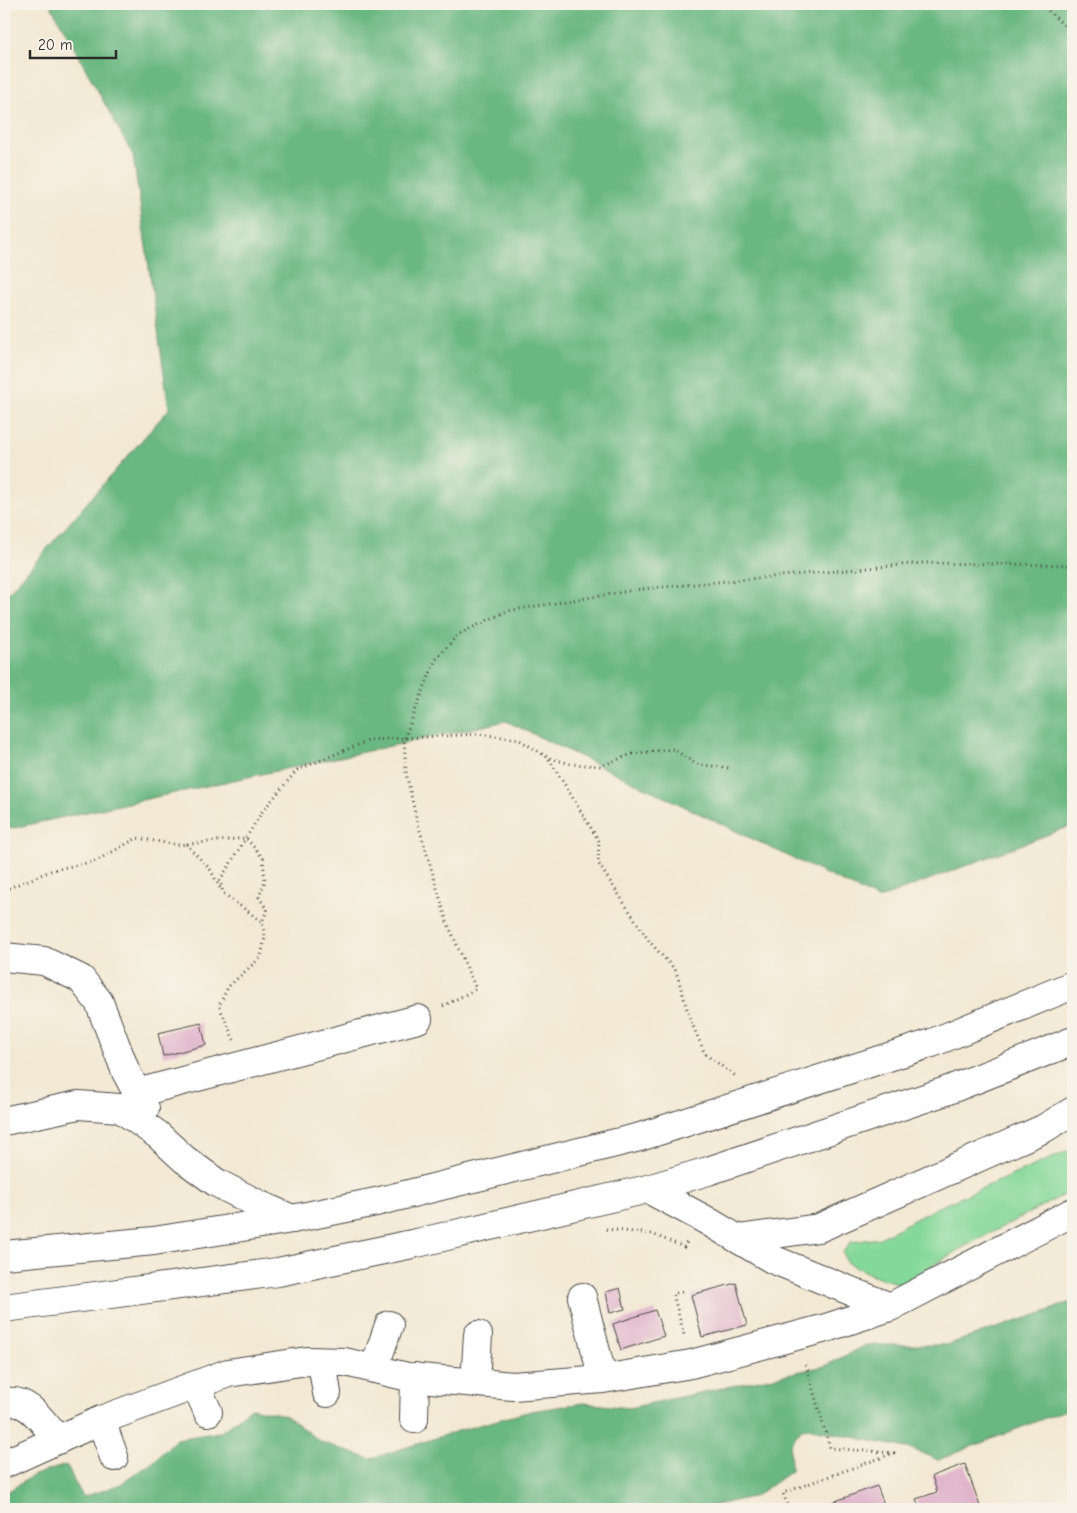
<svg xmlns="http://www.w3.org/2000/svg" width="1077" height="1513" font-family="'Comic Neue',sans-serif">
  <rect width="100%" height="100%" fill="#f7f3e8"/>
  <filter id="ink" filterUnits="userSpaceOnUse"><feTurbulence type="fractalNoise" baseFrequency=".02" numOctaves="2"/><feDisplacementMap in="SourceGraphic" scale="10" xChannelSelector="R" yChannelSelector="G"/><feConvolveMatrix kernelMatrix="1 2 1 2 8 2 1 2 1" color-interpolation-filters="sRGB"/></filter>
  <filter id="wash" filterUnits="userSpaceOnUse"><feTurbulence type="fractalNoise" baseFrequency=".0096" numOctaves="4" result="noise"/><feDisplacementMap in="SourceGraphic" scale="20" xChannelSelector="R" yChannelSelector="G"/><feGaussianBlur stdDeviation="1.12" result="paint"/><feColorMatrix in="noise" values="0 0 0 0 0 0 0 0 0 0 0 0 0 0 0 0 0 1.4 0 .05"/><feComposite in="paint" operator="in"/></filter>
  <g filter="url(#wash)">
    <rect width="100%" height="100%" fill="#f3e8d3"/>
    <path fill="#84d899" stroke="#588262" d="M1073,1149V1190L958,1250L903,1284L878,1278L846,1262L843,1252L851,1242L880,1238L936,1208Z"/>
    <path fill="#6bb881" stroke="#4b7256" d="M50,4H1073V825L878,899L506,721L4,830V598L169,409L133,155Z
      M1073,1301V1407L938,1460L912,1449L803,1427L790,1444L791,1471L756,1496L698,1509H4V1494L34,1475L66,1465L83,1497L121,1484L153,1462L176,1439L221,1432L251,1408L285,1415L321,1442L370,1459L461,1430L531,1411L583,1403L629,1408L825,1366L866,1345H946L1048,1311Z"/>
    <g id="blocks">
      <path fill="#e0b3cb" d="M201,1023L206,1045L163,1056L158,1033Z
        M736,1283L747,1325L702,1337L691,1295Z
        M620,1288L625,1309L610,1313L606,1292Z
        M655,1310L664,1336L621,1350L613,1324Z
        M965,1464L981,1509H920L916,1499L937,1492L932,1476Z
        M877,1486L886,1509H813Z"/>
    </g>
  </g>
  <g filter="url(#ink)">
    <use href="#blocks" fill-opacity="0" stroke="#494744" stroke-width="1"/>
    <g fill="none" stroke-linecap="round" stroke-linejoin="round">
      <defs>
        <path id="minor" d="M4,957L44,961L81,979L99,1002L126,1072L145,1108
          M137,1093L418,1019
          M4,1121L78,1105L120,1108L158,1135L184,1159L217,1183L258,1204L292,1219
          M648,1189L704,1219L772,1259L890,1307L1073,1212
          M738,1239L819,1228L1043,1129L1073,1111
          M582,1297L603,1379
          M322,1362L327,1393
          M374,1369L389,1325
          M475,1382L478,1335
          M196,1385L208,1412
          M4,1403C28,1396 44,1424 58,1440
          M414,1419L415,1377
          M101,1420L114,1457
          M4,1464L101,1420L228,1373L307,1361L345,1362L408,1377L513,1386L603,1379L691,1364L826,1328L890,1307"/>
        <path id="highway" d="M4,1255L154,1241L292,1219L376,1202L640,1137L932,1043L1073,985
          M4,1308L278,1272L417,1243L648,1189L708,1171L946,1091L1073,1041"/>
      </defs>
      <use href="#minor" stroke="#494744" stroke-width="30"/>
      <use href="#highway" stroke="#494744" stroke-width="30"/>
      <path stroke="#494744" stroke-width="3" stroke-dasharray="1 4" stroke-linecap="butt" d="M1041,4L1073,34
        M549,759L599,841L598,863L649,941L676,971L690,1019L705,1054L737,1077
        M186,844L210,869L220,888
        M4,890L53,870L96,861L137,838L179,845L246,838L263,858L265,881L259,897L267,910L262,922
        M443,1006L476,989L447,922L416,817L406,773L404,739L435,661L457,635L507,611L641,589L922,563L1073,565
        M234,1040L219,1006L228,987L261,957L265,937L262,922L223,893L220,880L262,812L297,770L370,740L478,734L518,739L549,758L571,764L601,766L632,754L673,749L696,764L729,768
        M606,1229L652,1234L684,1247L687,1242
        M682,1292L673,1294L685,1338
        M789,1509L783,1493L894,1453L830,1448L805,1362"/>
      <use href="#minor" stroke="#fff" stroke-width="28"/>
      <use href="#highway" stroke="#fff" stroke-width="28"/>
    </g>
  </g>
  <rect width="1077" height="1513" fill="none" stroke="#f7f3e8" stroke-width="20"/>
  <path d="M30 50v8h86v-8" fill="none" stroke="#2b2b2b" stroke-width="2.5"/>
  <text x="38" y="50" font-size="15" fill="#2b2b2b" stroke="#f7f3e8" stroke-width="4" paint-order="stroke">20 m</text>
</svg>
